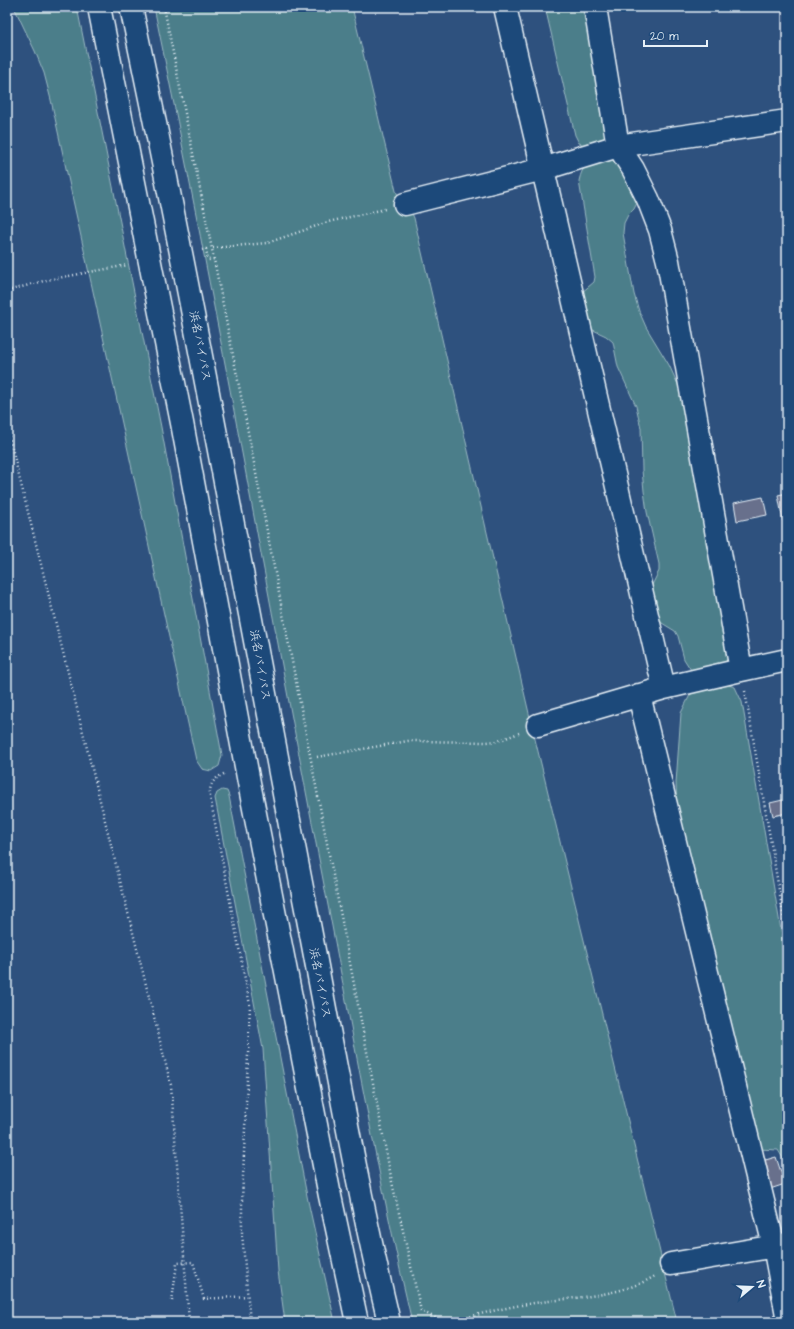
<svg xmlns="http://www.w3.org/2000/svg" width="794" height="1329" font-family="'Architects Daughter','Klee One',sans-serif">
  <rect width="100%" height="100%" fill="#2e517e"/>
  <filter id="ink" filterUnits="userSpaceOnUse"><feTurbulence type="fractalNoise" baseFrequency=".025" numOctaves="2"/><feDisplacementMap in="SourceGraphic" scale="8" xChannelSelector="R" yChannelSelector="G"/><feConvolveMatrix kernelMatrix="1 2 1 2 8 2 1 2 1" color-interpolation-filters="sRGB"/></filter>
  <g filter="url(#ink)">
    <path fill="#4b7e8a" stroke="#9ab8c1" d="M14,7H77L161,427L222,755L219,766L211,771L202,769L196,760L51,100L44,73L35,51Z
      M154,7H352L396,191C400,202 410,207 414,218L534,735L677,1322H412C381,1191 357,1058 332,926C272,620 218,312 154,7Z
      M545,7H587L607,128L605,138L600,144L589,147L579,143L575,135Z
      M603,159H614L622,166L638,201L634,209L628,215L624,223L623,233L634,294L639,311L646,327L669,365L680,389L729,646L727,660C714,672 708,674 691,670L684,659L678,636L675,631L657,620L650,589L659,571V564L647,512L644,491L642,470L641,428L636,406L618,367L613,342L606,336L589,328L581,293L594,282L595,277L579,181C583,164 587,164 603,159Z
      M719,682L735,687L742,702L787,965V1165L778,1150L759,1149L677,814L676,783L681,713L690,695L703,685Z
      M222,790L227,791L229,796L308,1201L335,1322H285L278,1271L263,1049L215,798L217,793Z"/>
    <path fill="#686f8c" stroke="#e8f1f8" d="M787,493V520L783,521L778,495Z
      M763,497L767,515L737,521L734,503Z
      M787,799V813L773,816L770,803Z
      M776,1157L785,1184L770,1189L762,1161Z"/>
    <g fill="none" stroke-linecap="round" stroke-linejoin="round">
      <defs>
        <path id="minor" d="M505,7L664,688
          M595,7L618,146L633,169L648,199L660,230L668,261L741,670
          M405,204L543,169L618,146L787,121
          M639,695L774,1246L787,1315
          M538,725L664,688L741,670L787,660
          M671,1264L787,1244"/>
        <path id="motorway" d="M99,7L182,423L250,788L330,1196L357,1322
          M131,7C195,310 249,615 308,919C334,1054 357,1189 389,1322"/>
      </defs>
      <use href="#minor" stroke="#e8f1f8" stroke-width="25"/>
      <use href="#motorway" stroke="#e8f1f8" stroke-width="25"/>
      <path stroke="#e8f1f8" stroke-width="2.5" stroke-dasharray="1 3" stroke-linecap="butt" d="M164,7L244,411L392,1182L421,1311L444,1322
        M213,248L267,243L328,222L385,209
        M202,250L206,249L208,260L215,259
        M7,291L47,280L128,265
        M7,428L171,1085L189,1322
        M745,691L787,937
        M317,757L408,741L487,742L498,741L519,733
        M224,774C213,779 209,785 210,797L250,1005L242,1202V1233L250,1322
        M172,1301L177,1263L193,1262L204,1299L247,1296
        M447,1322C474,1316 501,1308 528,1304C569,1297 618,1298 655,1276"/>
      <use href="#minor" stroke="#1f4a7a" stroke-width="22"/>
      <use href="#motorway" stroke="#1f4a7a" stroke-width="22"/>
    </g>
  </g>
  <g text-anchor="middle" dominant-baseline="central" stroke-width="3" stroke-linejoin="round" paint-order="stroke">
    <g font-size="12" fill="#e8f1f8" stroke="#1f4a7a">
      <text transform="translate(200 346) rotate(79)">浜名バイパス</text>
      <text transform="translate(260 665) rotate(80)">浜名バイパス</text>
      <text transform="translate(320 983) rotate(79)">浜名バイパス</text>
    </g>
  </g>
  <rect width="794" height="1329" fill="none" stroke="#1f4a7a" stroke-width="24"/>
  <rect x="12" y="12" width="770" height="1305" fill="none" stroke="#e8f1f8" stroke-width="1.5" filter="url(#ink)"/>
  <g transform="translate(752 1287) rotate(71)" stroke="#1f4a7a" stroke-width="3" paint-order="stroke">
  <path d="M0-3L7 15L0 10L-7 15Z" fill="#e8f1f8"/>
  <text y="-6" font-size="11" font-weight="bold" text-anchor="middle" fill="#e8f1f8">N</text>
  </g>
  <path d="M644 40v6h63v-6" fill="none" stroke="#e8f1f8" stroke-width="2"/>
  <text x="650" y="40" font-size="12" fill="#e8f1f8" stroke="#1f4a7a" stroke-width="3" paint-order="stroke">20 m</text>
</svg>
